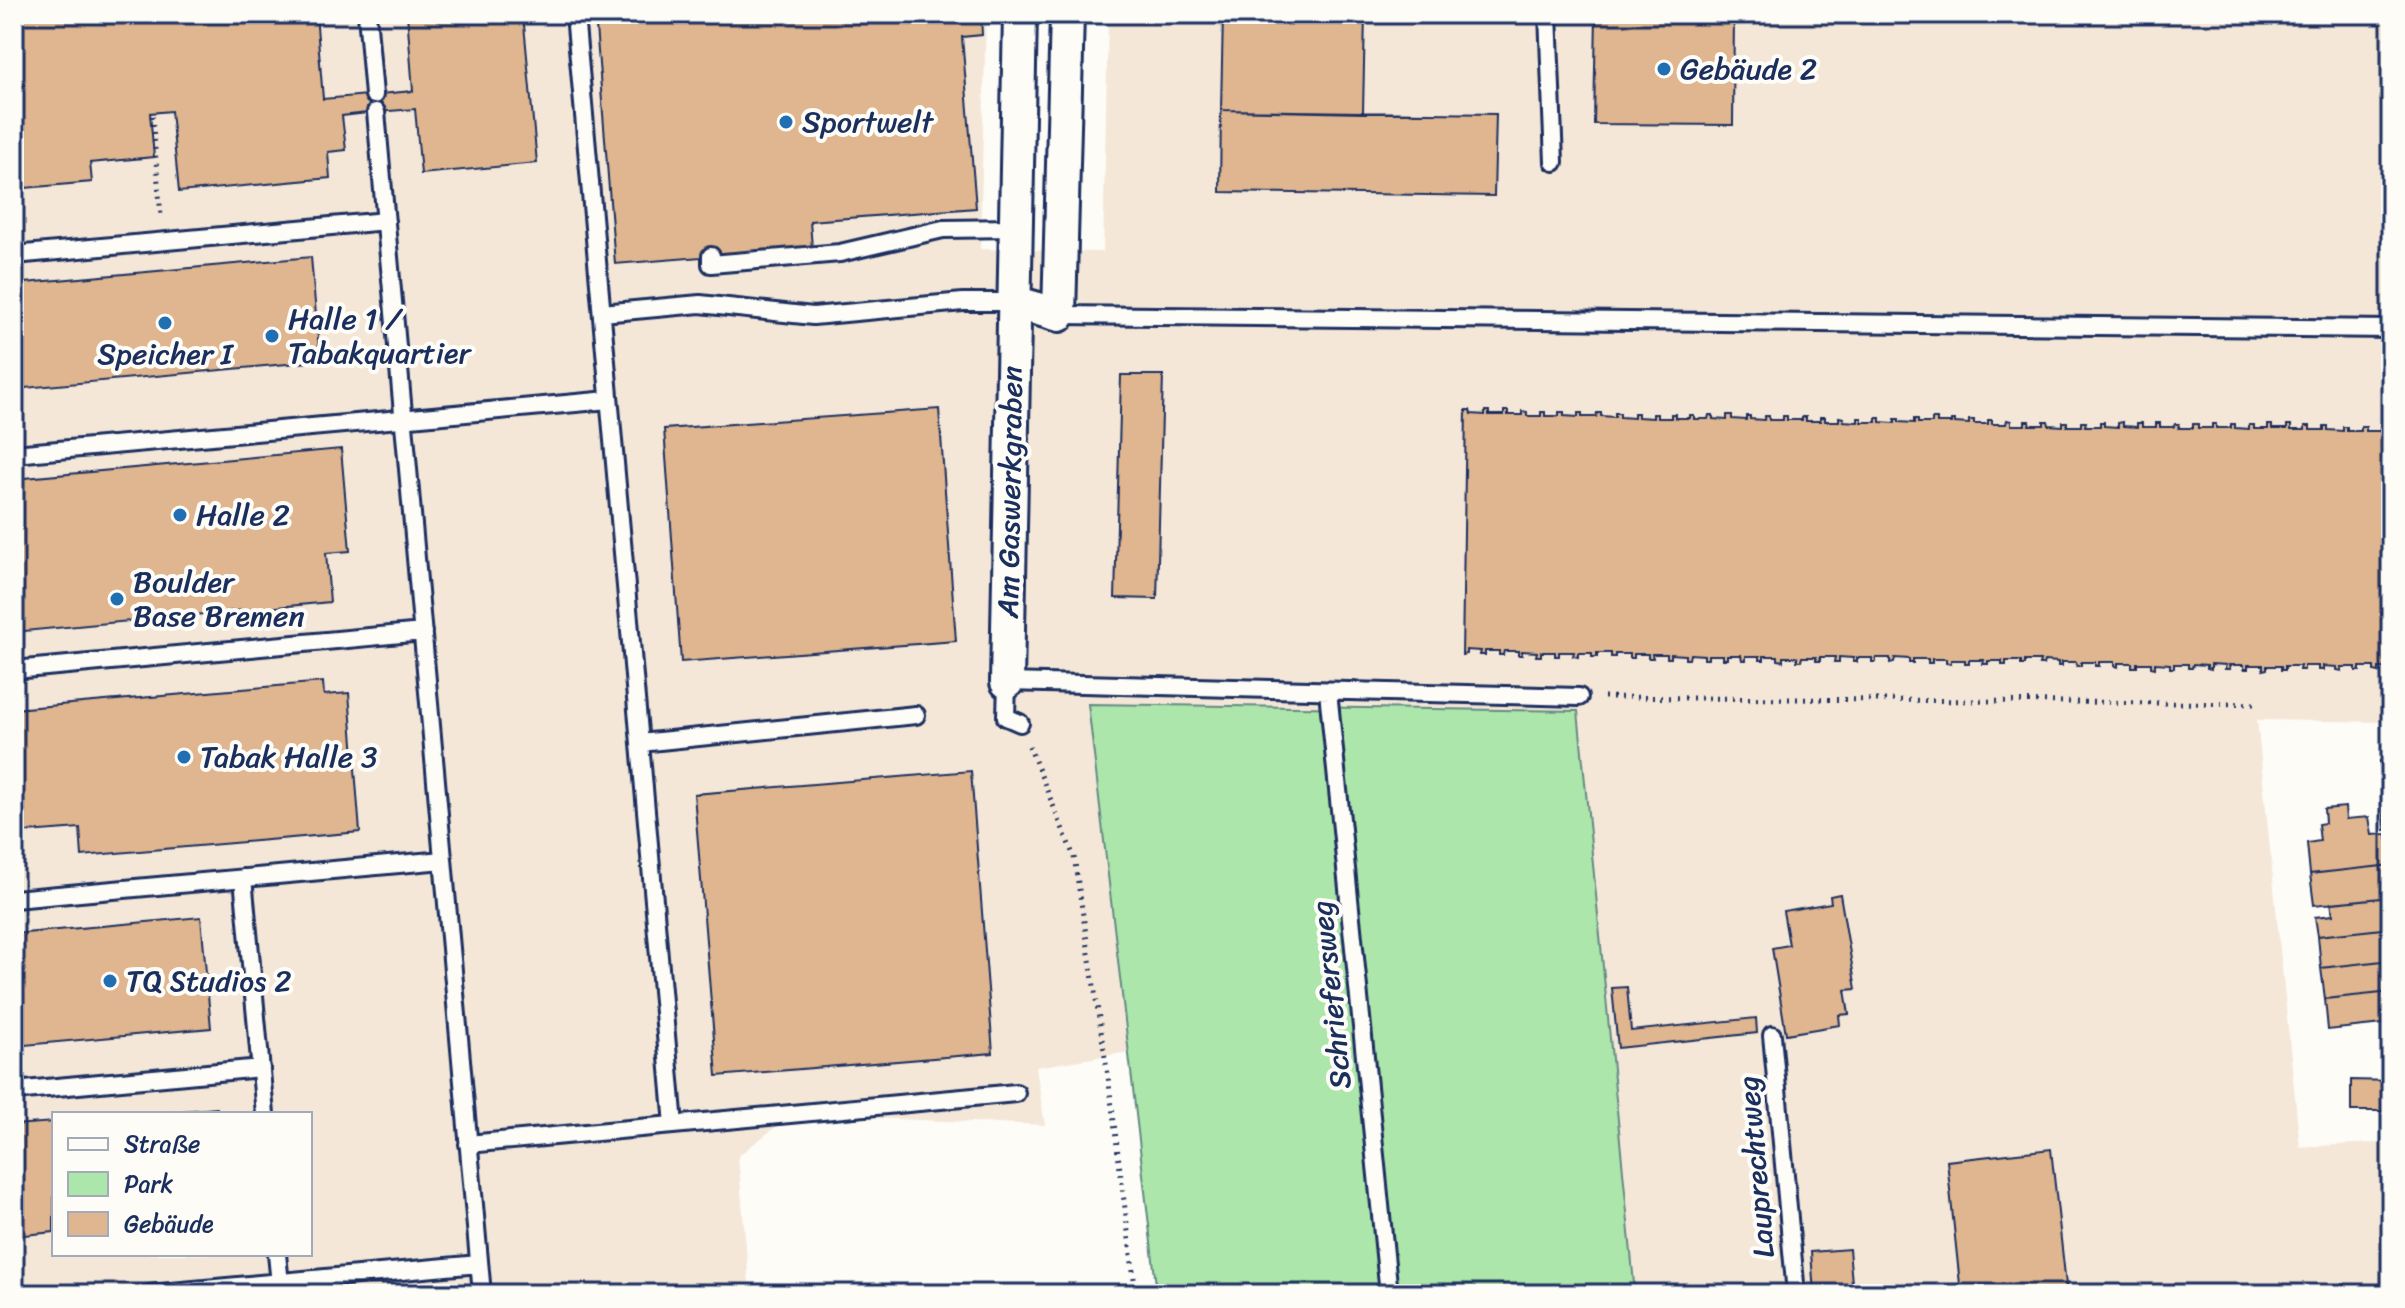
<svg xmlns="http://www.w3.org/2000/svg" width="2405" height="1308" font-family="Sriracha,sans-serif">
  <rect width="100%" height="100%" fill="#fdfcf7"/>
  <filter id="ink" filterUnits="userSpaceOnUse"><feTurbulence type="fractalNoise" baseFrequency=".0125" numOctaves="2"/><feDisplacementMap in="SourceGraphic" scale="16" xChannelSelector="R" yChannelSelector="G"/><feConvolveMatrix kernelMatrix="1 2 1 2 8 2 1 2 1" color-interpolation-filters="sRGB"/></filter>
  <g filter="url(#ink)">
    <path fill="#f4e7d8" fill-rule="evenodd" d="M14,14H986L980,249L1103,252L1108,14H2391V722L2257,720L2300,1147L2391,1142V1294H1635L1578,711L1088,704L1130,1052L1036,1067L1045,1125L791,1115L738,1156L750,1294H14ZM54,1114H310V1254H54Z"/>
    <path fill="#ade6aa" stroke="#648a84" stroke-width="2" d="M1088,704L1578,711L1635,1294H1157Z"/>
    <path fill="#dfb68f" stroke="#1b2f5e" stroke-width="2" d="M14,14H316L323,99L413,91L407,14H523L537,163L421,174L415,109L376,112L342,116L346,150L328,152L330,178L179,192L171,111L150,113L154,157L90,163L92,182L14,189Z
      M595,14H981L982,35L962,37L976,208L810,221L812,248L615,264Z
      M1223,14H1365L1363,113L1221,110Z
      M1596,14H1734L1733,125L1594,124Z
      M1221,110L1496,114L1494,196L1220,192Z
      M311,257L320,361L14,389V284Z
      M1121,375H1163L1157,599L1115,598Z
      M939,409L956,641L681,662L664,429Z
      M1466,410H1470L1471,414L1485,415V411H1489V415H1504V411H1508V415H1522V411L1527,412V416H1541V412H1545V416H1559V412H1564V416L1578,417V413H1582V417H1596L1597,413H1601V416L1615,417V413H1620V417L1634,418V413H1638V417L1653,418V414H1657V418H1671V414H1675V418H1690V415H1694V419H1708L1709,415H1713V419L1727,420V415H1732V419L1746,420V416H1750V419L1764,420L1765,416H1769V420H1783V416H1787V420H1802V417H1806V421H1820V417H1825V421H1839V417L1844,418L1843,421L1858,422V418H1862V422H1876V418H1880V422L1895,423V419H1899V422L1914,423V419H1918V423H1932V419H1937V423H1951V420H1955V423L1969,424V420H1974V424H1988V420H1992V424H2006L2007,420L2011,421V425H2025V421H2030L2029,425H2044V421H2048L2049,425L2063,426V422H2067V426H2081V422H2086L2085,426H2100V422H2104V426L2118,427V423L2123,422V426L2137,427V423H2142V427H2156V423H2160V427H2174L2175,424H2179V428H2193V424H2198V428H2212V424H2216V428H2231V424H2235V428L2249,429V425H2254V429H2268V425H2272V429H2287V425H2291V430H2305V426H2310V430H2324V426H2328V430L2343,431V427H2347V431H2361V427H2366V431H2380V427H2384V431H2391V668H2379V672L2374,671V667H2360V671H2356V667H2341L2342,671L2337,670V667L2323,666V670H2318V666H2304V670H2299L2300,666H2285V670H2281V666H2267V669L2263,670V665H2248V669H2244V665H2229L2230,669H2225L2226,665L2211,664V669L2207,668V665L2193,664L2192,668H2188V664H2174V668H2170V664L2155,663V668L2151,667V663H2137V667H2132V663H2118V667L2114,666V662H2099V666H2095V662H2081V666H2077L2076,662H2062V666H2058V662L2044,661L2043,665H2039L2040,661H2025V665H2021V661H2006V665H2002V661H1988V664H1983L1984,660H1969V664H1965V660H1951V664L1946,663V659H1932V663H1928V659H1913V663H1909V659L1895,658L1894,662L1890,663V658H1876V662H1872V658H1857V662H1853V658L1839,657V662H1834L1835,657H1820V661H1816V657H1802L1801,661H1797V657H1783V661L1778,660V656H1764V660H1760V656H1746V660H1742L1741,655H1727V659H1723V655H1708V659H1704V655L1690,654L1689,659H1685V655L1671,654V658H1667V654H1652L1653,658H1648V654H1634V658H1630V654H1615V657H1611V653H1597V657H1592V653H1578V657L1573,656L1574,652H1559V656H1555V652H1541V656H1536L1537,652L1522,651V655H1518V651H1504L1503,655H1499V651H1485V655H1480L1481,651L1466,650V654L1462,655Z
      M341,449L350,551L326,553L330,602L14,632V479Z
      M323,682L324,695L349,693L360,832L82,856L80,828L14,833V709Z
      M2391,760V829L2385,830L2380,761Z
      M971,771L993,1053L717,1076L694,794Z
      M2345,807L2346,819L2369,817L2372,835L2387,834L2391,865L2310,874L2307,843L2320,841L2318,824L2325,823L2324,809Z
      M2391,865V897L2314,905L2310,874Z
      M1840,894L1856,989L1845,990L1849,1014L1839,1015L1840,1025L1786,1034L1772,948L1789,945L1783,911L1831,903L1830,896Z
      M2391,897V928L2318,936L2315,917L2333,915L2331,903Z
      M201,917L211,1028L14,1046V934Z
      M2391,928V960L2321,968L2318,936Z
      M2391,960V992L2325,999L2321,968Z
      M1627,987L1631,1031L1756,1018L1757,1033L1618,1048L1612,988Z
      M2391,992V1023L2328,1030L2325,999Z
      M2351,1080L2391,1081V1111H2351Z
      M217,1108L218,1114H144Z
      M54,1122V1232L14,1236V1125Z
      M2051,1149L2067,1294H1961L1947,1161Z
      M1849,1249L1853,1294H1814L1811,1252Z"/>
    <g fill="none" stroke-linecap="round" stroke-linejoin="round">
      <defs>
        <path id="service" d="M367,14L374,95
          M575,14L674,1125
          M1548,14L1554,162
          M376,112L482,1294
          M14,255L386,221
          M711,256V264L840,253L943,229L1015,228
          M602,313L700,304L813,316L963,302H1014
          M1059,315L2391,329
          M14,454L609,400
          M14,670L423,632
          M1328,691L1389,1294
          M1020,723L1006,717L1007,682L1579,697
          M640,743L916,715
          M243,878L265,1114
          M14,899L443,860
          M1772,1035L1796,1294
          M14,1091L261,1068
          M468,1144L1016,1093
          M277,1254L281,1294
          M149,1294L479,1264"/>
        <path id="minor" d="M1014,302L1059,315L1067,14
          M1007,682L1020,14"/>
      </defs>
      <use href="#service" stroke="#1b2f5e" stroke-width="22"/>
      <use href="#minor" stroke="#1b2f5e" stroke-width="38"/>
      <path stroke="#1b2f5e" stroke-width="5" stroke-dasharray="2 6" stroke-linecap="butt" d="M152,116L161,216
        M1604,697L2259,704
        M1029,746L1074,857L1108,1076L1136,1294"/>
      <use href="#service" stroke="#fdfcf7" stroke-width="16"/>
      <use href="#minor" stroke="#fdfcf7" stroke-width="32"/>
    </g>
  </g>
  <g fill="#1f6fb2" stroke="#fdfcf7" stroke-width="3">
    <circle cx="1664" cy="69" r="8"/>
    <circle cx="786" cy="122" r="8"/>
    <circle cx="165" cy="323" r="8"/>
    <circle cx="272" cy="336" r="8"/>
    <circle cx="180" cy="515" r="8"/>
    <circle cx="117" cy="599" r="8"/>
    <circle cx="184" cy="757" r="8"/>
    <circle cx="110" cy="981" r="8"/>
  </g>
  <g text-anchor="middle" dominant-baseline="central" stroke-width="8" stroke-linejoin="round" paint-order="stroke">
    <g font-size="30" fill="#1b2f5e" stroke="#fdfcf7" text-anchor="start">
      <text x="1680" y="69">Gebäude 2</text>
      <text x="802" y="122">Sportwelt</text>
      <text x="288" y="319">Halle 1 /<tspan x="288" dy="34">Tabakquartier</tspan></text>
      <text x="165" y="354" text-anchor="middle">Speicher I</text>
      <text x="196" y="515">Halle 2</text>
      <text x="133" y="582">Boulder<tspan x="133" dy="34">Base Bremen</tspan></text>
      <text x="200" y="757">Tabak Halle 3</text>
      <text x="126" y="981">TQ Studios 2</text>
    </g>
    <g font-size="30" fill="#1b2f5e" stroke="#fdfcf7">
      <text transform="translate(1010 492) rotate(-89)">Am Gaswerkgraben</text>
      <text transform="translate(1331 995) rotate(-96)">Schriefersweg</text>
      <text transform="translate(1756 1167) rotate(-95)">Lauprechtweg</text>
    </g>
  </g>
  <rect width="2405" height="1308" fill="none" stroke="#fdfcf7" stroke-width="48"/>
  <rect x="24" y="24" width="2357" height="1260" fill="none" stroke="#1b2f5e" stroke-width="3" filter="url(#ink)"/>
  <rect x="52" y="1112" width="260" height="144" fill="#fdfcf7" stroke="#a3aaba" stroke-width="2"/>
  <rect x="68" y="1138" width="40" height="12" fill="#fdfcf7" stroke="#a3aaba" stroke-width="2"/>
  <text x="124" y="1152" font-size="24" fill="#1b2f5e">Straße</text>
  <rect x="68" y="1172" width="40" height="24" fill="#ade6aa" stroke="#a3aaba" stroke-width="2"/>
  <text x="124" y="1192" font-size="24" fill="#1b2f5e">Park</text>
  <rect x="68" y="1212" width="40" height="24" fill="#dfb68f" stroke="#a3aaba" stroke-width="2"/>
  <text x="124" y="1232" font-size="24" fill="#1b2f5e">Gebäude</text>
</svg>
